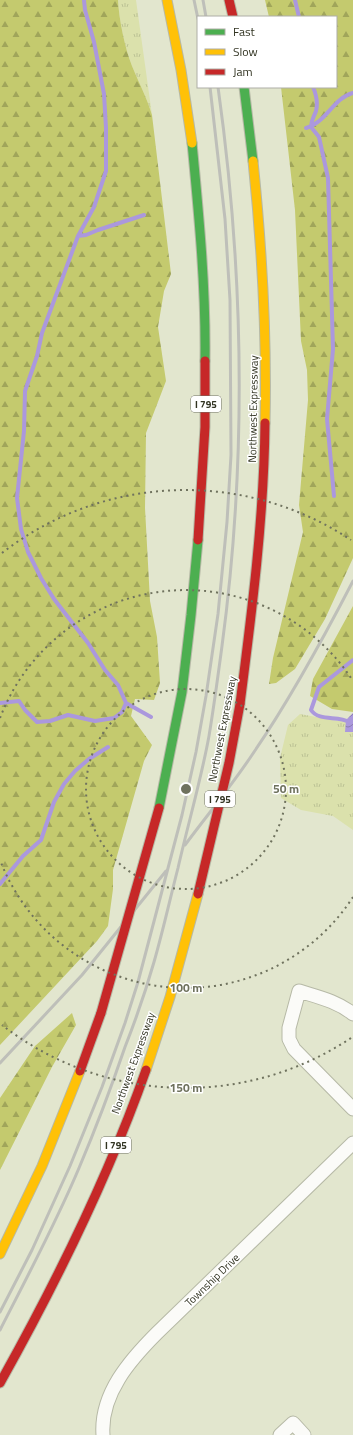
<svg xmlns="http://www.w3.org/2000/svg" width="353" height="1435" font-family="'Titillium Web',sans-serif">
  <defs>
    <pattern id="grass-tufts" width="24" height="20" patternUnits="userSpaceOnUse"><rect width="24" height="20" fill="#dbe1ac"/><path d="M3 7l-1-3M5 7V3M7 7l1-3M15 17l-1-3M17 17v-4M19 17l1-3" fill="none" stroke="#bcc294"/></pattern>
    <pattern id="forest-firs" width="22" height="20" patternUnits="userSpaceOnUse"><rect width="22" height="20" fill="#c4ca6e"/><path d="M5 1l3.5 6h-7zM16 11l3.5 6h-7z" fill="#a0a55a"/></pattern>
    <pattern id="water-waves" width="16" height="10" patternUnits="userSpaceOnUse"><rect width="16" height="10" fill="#ab98dd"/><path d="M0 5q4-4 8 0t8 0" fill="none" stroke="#8c7db3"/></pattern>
  </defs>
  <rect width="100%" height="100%" fill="#e2e6ce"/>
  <path fill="url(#grass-tufts)" d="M118,0H136L152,115C147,98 139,83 132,66C125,48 119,20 118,0Z
    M300,714L338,721L346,720V732H353V830L333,816L301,810L281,798L280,758L288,725Z"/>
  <path fill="url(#forest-firs)" d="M0,0H118C119,20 125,48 132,66C139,83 147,98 152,115L171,274L164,291L158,327L166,381L146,433L145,508L150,601L157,637L160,683L154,700L135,699L131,716L152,745L144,761L113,870V889L108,926L97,941L0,1045Z
    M265,0H353V558L325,619L295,669L276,683L269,684L273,658L303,532L299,505L308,400L307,370L301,341L295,210L281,87H336V17H269Z
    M353,606V712L332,709L310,696L313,679Z
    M72,1013L76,1025L52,1067L0,1170V1098L35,1046Z"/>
  <path fill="url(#water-waves)" d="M353,713V732H345L346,720Z"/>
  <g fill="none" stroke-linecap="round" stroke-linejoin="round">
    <path stroke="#ab98dd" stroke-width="4" d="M295,0L299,17
      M313,87C316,94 318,103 316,111C314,117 311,120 311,127L319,137L328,178L333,349L327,419L334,496
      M306,128C327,122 333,98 353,93
      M78,236L86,235L98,230L144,215
      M0,703L19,701L25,710L37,722L50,721L68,715L95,721L114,718L122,712L126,703L118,685L105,670L88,643L54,599L41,578L28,552L21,529L17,498L24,431L25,391L37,356L42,333L78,236L94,207L106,171V128L104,94L94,42L85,10L84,0
      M126,703L151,717
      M349,722C338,715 319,722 311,710L319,687L353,660
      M0,884L23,856L41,840L54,802L64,784L75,771L89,759L108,747"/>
    <defs>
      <path id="street" d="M353,1014C337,1001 318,997 299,991L289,1028V1039L294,1049L353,1109
        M103,1435C100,1394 130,1360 157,1333L353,1143
        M280,1435L293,1423L304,1435"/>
      <path id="fast" d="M244,87L253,161
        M192,143C199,216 206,288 205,361
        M159,808L182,692L191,615L198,540"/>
      <path id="slow" d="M167,0L181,70L192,143
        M253,161C262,248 267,336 265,423
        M146,1070L170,997L198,894
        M0,1254L42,1166L80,1071"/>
      <path id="jam" d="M229,0L233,17
        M198,540L205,427V361
        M240,704C252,611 264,517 265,423
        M80,1071L101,1013
        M0,1383C56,1283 108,1178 146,1070"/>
    </defs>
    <use href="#street" stroke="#b6b9a6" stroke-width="15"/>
    <use href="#fast" stroke="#b6b9a6" stroke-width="11"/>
    <use href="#slow" stroke="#b6b9a6" stroke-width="11"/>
    <use href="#jam" stroke="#b6b9a6" stroke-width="11"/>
    <use href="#street" stroke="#fbfbf8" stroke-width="13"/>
    <use href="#fast" stroke="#4caf50" stroke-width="9"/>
    <use href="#slow" stroke="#ffc107" stroke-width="9"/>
    <use href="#jam" stroke="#c62828" stroke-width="9"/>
    <path stroke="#bebfb9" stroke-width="3" d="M194,0L198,19
      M203,0L206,17
      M185,845C208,814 233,784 254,752C291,698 323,639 353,581
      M0,1063L82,975L166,871
      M0,1312L32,1250L70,1166L102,1087L125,1023L138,982L182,815L196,752L206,696L218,614L227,522L231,455L230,300L225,219L210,87
      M0,1330C27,1277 56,1223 79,1168C96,1128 111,1088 125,1047C136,1019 146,990 154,962C163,931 170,899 178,868C188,824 201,780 209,736C214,706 218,676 222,646C247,460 244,273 218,87"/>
    <defs>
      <path id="jam-bridge" d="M198,894L229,763L240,704
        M101,1013L159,808"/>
    </defs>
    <use href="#jam-bridge" stroke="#b6b9a6" stroke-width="11" stroke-linecap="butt"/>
    <use href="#jam-bridge" stroke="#c62828" stroke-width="9"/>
  </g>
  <g fill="none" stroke="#6f725e" stroke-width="2" stroke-dasharray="2 4">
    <circle cx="186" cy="789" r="100"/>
    <path d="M353 897A199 199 0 0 1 0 860M0 718A199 199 0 0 1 353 681"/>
    <path d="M351 1038A299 299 0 0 1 2 1025M2 553A299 299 0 0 1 351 540"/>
  </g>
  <g text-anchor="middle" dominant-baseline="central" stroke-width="3" stroke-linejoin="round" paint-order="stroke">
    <g fill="#fff" stroke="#6f7064" stroke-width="1">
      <rect x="191" y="396" width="30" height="16" rx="3"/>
      <rect x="205" y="791" width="30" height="16" rx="3"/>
      <rect x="101" y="1137" width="30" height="16" rx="3"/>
    </g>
    <g font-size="10" font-weight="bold" fill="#313321">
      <text x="206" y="404">I 795</text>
      <text x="220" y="799">I 795</text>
      <text x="116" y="1145">I 795</text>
    </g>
    <g font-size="11" fill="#313321" stroke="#fff">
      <text transform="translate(253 409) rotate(-89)">Northwest Expressway</text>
      <text transform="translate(222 729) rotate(-79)">Northwest Expressway</text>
      <text transform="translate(133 1063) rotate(-70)">Northwest Expressway</text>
      <text transform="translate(212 1280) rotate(-44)">Township Drive</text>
    </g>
  </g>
  <circle cx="186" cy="789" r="6" fill="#6f725e" stroke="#fff" stroke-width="2"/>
  <g font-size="12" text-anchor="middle" font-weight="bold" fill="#6f725e" stroke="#fff" stroke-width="3" stroke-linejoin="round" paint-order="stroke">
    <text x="286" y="793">50 m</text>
    <text x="186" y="992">100 m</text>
    <text x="186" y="1092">150 m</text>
  </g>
  <rect x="197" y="16" width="140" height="72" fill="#ffffff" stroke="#adada6"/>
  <rect x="205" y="29" width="20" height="6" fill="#4caf50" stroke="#adada6"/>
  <text x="233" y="36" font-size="12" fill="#313321">Fast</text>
  <rect x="205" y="49" width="20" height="6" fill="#ffc107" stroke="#adada6"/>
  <text x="233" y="56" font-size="12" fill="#313321">Slow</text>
  <rect x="205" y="69" width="20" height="6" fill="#c62828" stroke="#adada6"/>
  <text x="233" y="76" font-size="12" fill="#313321">Jam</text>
</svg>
